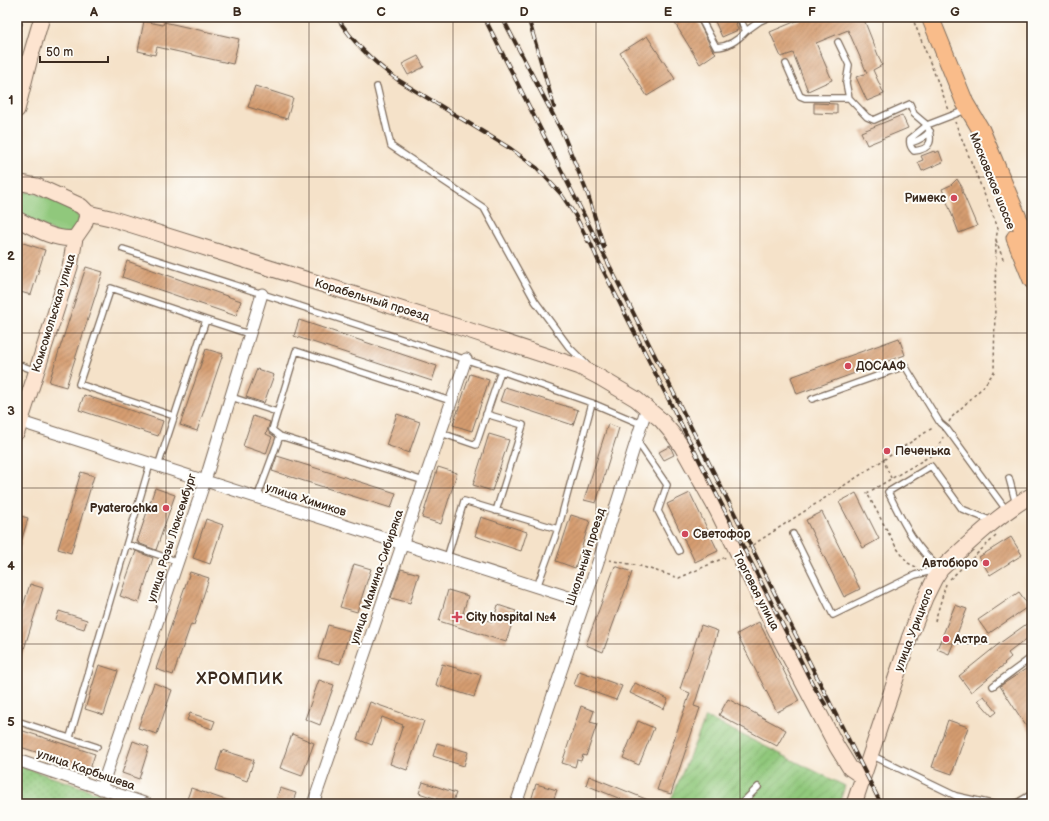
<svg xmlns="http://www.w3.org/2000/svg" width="1049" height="821" font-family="'Balsamiq Sans',sans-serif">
  <defs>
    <pattern id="park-dots" width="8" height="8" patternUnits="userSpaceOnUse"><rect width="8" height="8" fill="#90c87b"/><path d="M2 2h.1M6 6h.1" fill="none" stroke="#77a364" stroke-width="1.8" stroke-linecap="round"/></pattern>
    <pattern id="garden-furrows" width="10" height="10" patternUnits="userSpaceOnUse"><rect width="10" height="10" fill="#90c87b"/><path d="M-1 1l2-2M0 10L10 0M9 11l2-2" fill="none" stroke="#77a364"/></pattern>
    <pattern id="building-hatch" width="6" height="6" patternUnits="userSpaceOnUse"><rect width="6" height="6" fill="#d59d71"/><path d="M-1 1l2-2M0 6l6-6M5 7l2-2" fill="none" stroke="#ae805c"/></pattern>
  </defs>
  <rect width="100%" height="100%" fill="#fdfcf7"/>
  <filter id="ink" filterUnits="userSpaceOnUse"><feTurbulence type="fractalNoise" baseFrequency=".025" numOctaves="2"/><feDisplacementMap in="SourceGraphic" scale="8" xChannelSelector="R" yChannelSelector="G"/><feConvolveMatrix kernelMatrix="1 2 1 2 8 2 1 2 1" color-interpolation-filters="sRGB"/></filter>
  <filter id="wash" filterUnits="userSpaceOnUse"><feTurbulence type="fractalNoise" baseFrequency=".012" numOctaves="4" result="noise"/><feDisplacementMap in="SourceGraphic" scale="16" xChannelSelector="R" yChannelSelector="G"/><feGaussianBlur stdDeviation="0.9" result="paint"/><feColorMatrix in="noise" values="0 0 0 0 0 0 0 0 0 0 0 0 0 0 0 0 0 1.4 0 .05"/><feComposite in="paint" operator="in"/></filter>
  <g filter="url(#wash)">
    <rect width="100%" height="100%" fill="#f5e2c9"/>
    <path fill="#90c87b" stroke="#66794c" d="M25,192H33L73,208L80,220L78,229L61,236L25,216L19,204L21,195Z"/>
    <path fill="url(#park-dots)" stroke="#66794c" d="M17,765L130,804H17Z"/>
    <path fill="url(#garden-furrows)" stroke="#66794c" d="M706,717L845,786L839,804H669Z"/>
    <g id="blocks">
      <path fill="url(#building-hatch)" d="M671,17H696L712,49L716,53L700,64Z
        M713,17H735L737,23L736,24L738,30L722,37Z
        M806,17H863L882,65L873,70L884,94L867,101L856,77L867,73L848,30L816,43L832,80L808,91L793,53L781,57L770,32Z
        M144,21L163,25L164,22L239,39L233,64L157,47L155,55L138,51Z
        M647,36L675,79L647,96L620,53Z
        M418,56L424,67L408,75L402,64Z
        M255,86L293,98L287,119L248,107Z
        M814,103L837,104V114L814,113Z
        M902,115L908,128L867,145L861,132Z
        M934,151L935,153L939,151L943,162L922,171L918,162L923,160L921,156Z
        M957,179L962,187V191L977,226L959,233L942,189L951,185Z
        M17,241L45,250L31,295L17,291Z
        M127,261L241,301L236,316L122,277Z
        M86,267L103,272L66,387L49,382Z
        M299,320L437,366L432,381L294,336Z
        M899,338L905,355L797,394L791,377Z
        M206,349L223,354L197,431L180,425Z
        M257,369L274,375L264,403L246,397Z
        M470,374L489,380L472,431L453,425Z
        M505,387L578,410L573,425L500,401Z
        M84,395L163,421L158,436L79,410Z
        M397,414L420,422L409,453L386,445Z
        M253,416L270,422L266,434L272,437L266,454L243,446Z
        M608,424L619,428L596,503L584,500Z
        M489,434L509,440L492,491L473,485Z
        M670,446L674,455L664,460L659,452Z
        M277,456L396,493L391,508L272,471Z
        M438,467L457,473L441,524L422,518Z
        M81,472L94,476L71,553L58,549Z
        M155,488L175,495L156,550L138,543L139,542H137Z
        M690,493L718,551L695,562L667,504Z
        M856,493L879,539L863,548L839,502Z
        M822,512L860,589L844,597L806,520Z
        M17,515L28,518L19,549H17Z
        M571,515L590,521L575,568L556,561Z
        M481,517L527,532L521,551L475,536Z
        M206,519L223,525L210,564L193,558Z
        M1011,537L1022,555L990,575L979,557Z
        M136,551L153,558L139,603L120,596Z
        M354,564L371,569L357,612L340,607Z
        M615,566L632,572L603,652L586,645Z
        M401,569L419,574L410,603L391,598Z
        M190,572L209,578L194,625L191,624L173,675L156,669Z
        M30,584L43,588L19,665H17V625Z
        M448,590L468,596L463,613L493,622L498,605L516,611L506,642L439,621Z
        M1019,592L1029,606L988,634L978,620Z
        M955,605L967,609L949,654L937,649Z
        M59,611L87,620L84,629L56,620Z
        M1032,620V635L1008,653L1011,657L1004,663L1005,664L971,692L959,676L1000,643Z
        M759,622L799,701L777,712L737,634Z
        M328,625L350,631L340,664L318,658Z
        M701,625L718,631L694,706L700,708L671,794L657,790L690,693L680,689Z
        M442,664L481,675L474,697L436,685Z
        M99,665L118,671L104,715L85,709Z
        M1032,665V735L1000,686Z
        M579,671L622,686L616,700L574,685Z
        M319,680L334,685L320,725L305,719Z
        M154,683L172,690L157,734L138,728Z
        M635,683L668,699L664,709L630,693Z
        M984,696L997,712L992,716L978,700Z
        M728,699L786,730L777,746L719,715Z
        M370,702L424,721L407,770L390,764L403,725L382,717L372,745L357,739Z
        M581,706L594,711L590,722L597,724L586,756L583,755L581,761L577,760L575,767L562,763Z
        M190,713L215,721L212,729L187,720Z
        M948,720L968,727L952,774L932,767Z
        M638,721L654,728L639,765L623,758Z
        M17,729L95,754L90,769L17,746Z
        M292,734L314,743L302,776L280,768Z
        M133,741L149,747L139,779L122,773Z
        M437,743L468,752L464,766L433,756Z
        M222,750L254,760L247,781L216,770Z
        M589,776L658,804H633L586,785Z
        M423,782L456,793L452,804L419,793Z
        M536,784L557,790L552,804H530Z
        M191,788L234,803V804H191L186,802Z
        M280,788L296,793L292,804H275Z"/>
    </g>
  </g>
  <g filter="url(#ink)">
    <use href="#blocks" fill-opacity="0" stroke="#7c6a5a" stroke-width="1"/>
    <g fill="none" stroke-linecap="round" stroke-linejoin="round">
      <defs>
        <path id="lane" d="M700,17L716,47C728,47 738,40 746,31L739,17
          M746,31L760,21L769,17
          M838,42L849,65L846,83L849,98L867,117L874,120L910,104L914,114L927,125L966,110
          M786,64L800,96L805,98H849
          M377,87L391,146L484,208L535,301L569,347L586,364
          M927,125C933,140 932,149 914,151C910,147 909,144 910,139Z
          M910,139L913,142C920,140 925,137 930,131
          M123,249L501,371L592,403L641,424
          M206,320L249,334
          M17,364L36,371
          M231,397L277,412
          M812,399L905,366L940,423L947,429L1007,511
          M486,414L523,425L496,511
          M441,433L476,445L501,371
          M637,441L667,485L658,511L679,551
          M158,466L206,320L111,288L79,384L174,416
          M1009,478L1016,504
          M424,481L280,436L272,430L296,351L451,401
          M257,498L280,436
          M793,534L833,615L915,575L936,570
          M127,544L179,562
          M447,558L464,501L558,529
          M940,568C915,549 902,520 888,492L931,466L962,509L992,521
          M537,587L558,529L592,403
          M993,686L1032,657
          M17,721L97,747
          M70,737L150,464
          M871,755L956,796L992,804
          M741,804L758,787
          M1015,804L1032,794"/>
        <path id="street" d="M21,422L584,602
          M17,760L147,804
          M101,789L205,481L262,294
          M313,804L466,359
          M516,804L599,559L647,407"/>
        <path id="secondary" d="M17,110L30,58L42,17
          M17,182L37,186L81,206L88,213L84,225L75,238C55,241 34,228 17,219
          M88,213L110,218L471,331L556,359L580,367L599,377L636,399L661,420L672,433L682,447L717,510L776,631L837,747L850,768L863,777
          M17,432L70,267L75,238
          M854,804L910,636L925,598L935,578L941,569C970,542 998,515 1032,495"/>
        <path id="primary" d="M930,17L965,103L981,130L1032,251
          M1015,238L1032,280"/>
      </defs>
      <use href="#lane" stroke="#7c6a5a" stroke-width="8"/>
      <use href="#street" stroke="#7c6a5a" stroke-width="13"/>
      <use href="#secondary" stroke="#7c6a5a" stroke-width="17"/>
      <use href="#primary" stroke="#7c6a5a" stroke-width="19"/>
      <path stroke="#7c6a5a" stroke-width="1.5" stroke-dasharray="3 3" stroke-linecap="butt" d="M912,17L949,110
        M17,43L24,17
        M996,240L1004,262
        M949,422L952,417L983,387L994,372L996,239L998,228L955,122
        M883,459L891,478
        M748,548L934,427
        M609,560L640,566L679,578L726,557
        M916,567L908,563L896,547L867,493L937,452L943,437
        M950,579L997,535
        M935,621L946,584
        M95,804L97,798"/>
      <use href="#lane" stroke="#fff" stroke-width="5.5"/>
      <use href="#street" stroke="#fff" stroke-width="11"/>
      <use href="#secondary" stroke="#fde4d0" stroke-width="15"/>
      <use href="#primary" stroke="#f9bc8a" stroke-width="17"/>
      <defs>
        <path id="rail" d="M337,17C353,43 373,62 398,80L511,149L537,168L561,194L575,215L588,241
          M484,17L881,804
          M502,17L563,134L588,195L604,247
          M528,17L554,107
          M587,235L598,260L813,685L825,704"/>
      </defs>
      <use href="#rail" stroke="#3b2a1e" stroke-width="4"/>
      <use href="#rail" stroke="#fdfcf7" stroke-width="2.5" stroke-dasharray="8" stroke-linecap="butt"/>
    </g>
  </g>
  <path fill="none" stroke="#3b2a1e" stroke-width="1" stroke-opacity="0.55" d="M166,17V804M309,17V804M453,17V804M596,17V804M740,17V804M883,17V804M17,177H1032M17,333H1032M17,488H1032M17,644H1032"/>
  <g fill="#d1495b" stroke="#fdfcf7" stroke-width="1.5">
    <circle cx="954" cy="198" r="4"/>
    <circle cx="848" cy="366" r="4"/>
    <circle cx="887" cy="451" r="4"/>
    <circle cx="166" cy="508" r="4"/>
    <circle cx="685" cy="534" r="4"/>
    <circle cx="986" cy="563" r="4"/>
    <path d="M455 611h4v4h4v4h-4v4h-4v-4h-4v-4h4z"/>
    <circle cx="946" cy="639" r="4"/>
  </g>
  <g text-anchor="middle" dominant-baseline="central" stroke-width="4" stroke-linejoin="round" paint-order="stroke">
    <g font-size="12" fill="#3b2a1e" stroke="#fdfcf7">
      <text transform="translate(992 181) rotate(68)">Московское шоссе</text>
      <text transform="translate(372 300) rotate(17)">Корабельный проезд</text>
      <text transform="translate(54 313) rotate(-73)">Комсомольская улица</text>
      <text transform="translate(306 500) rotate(18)">улица Химиков</text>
      <text transform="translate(172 538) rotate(-72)">улица Розы Люксембург</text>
      <text transform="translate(586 557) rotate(-72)">Школьный проезд</text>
      <text transform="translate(377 577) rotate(-71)">улица Мамина-Сибиряка</text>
      <text transform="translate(756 591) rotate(63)">Торговая улица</text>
      <text transform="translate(914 630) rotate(-69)">улица Урицкого</text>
      <text transform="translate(86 770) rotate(19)">улица Карбышева</text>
    </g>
    <g font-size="12" font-weight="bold" fill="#3b2a1e" stroke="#fdfcf7" text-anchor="start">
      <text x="946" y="198" text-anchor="end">Римекс</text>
      <text x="856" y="366">ДОСААФ</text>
      <text x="895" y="451">Печенька</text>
      <text x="158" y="508" text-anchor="end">Pyaterochka</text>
      <text x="693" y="534">Светофор</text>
      <text x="978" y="563" text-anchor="end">Автобюро</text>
      <text x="466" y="617">City hospital №4</text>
      <text x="954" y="639">Астра</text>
    </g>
    <g font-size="16" font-weight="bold" letter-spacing="1" fill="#3b2a1e" stroke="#fdfcf7">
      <text x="240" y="679">ХРОМПИК</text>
    </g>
  </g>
  <rect width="1049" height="821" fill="none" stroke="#fdfcf7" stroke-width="44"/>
  <path d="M40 56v6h68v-6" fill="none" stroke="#3b2a1e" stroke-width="2"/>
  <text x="46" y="56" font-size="12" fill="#3b2a1e" stroke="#fdfcf7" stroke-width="3" paint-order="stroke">50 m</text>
  <rect x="22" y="22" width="1005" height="777" fill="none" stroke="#3b2a1e" stroke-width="1.5"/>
  <g font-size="13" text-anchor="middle" font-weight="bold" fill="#3b2a1e">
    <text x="94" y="16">A</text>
    <text x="237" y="16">B</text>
    <text x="381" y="16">C</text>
    <text x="524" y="16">D</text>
    <text x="668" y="16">E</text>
    <text x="812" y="16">F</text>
    <text x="955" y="16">G</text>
    <text x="11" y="104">1</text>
    <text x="11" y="260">2</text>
    <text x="11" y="415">3</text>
    <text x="11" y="570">4</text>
    <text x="11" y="726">5</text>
  </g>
</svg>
